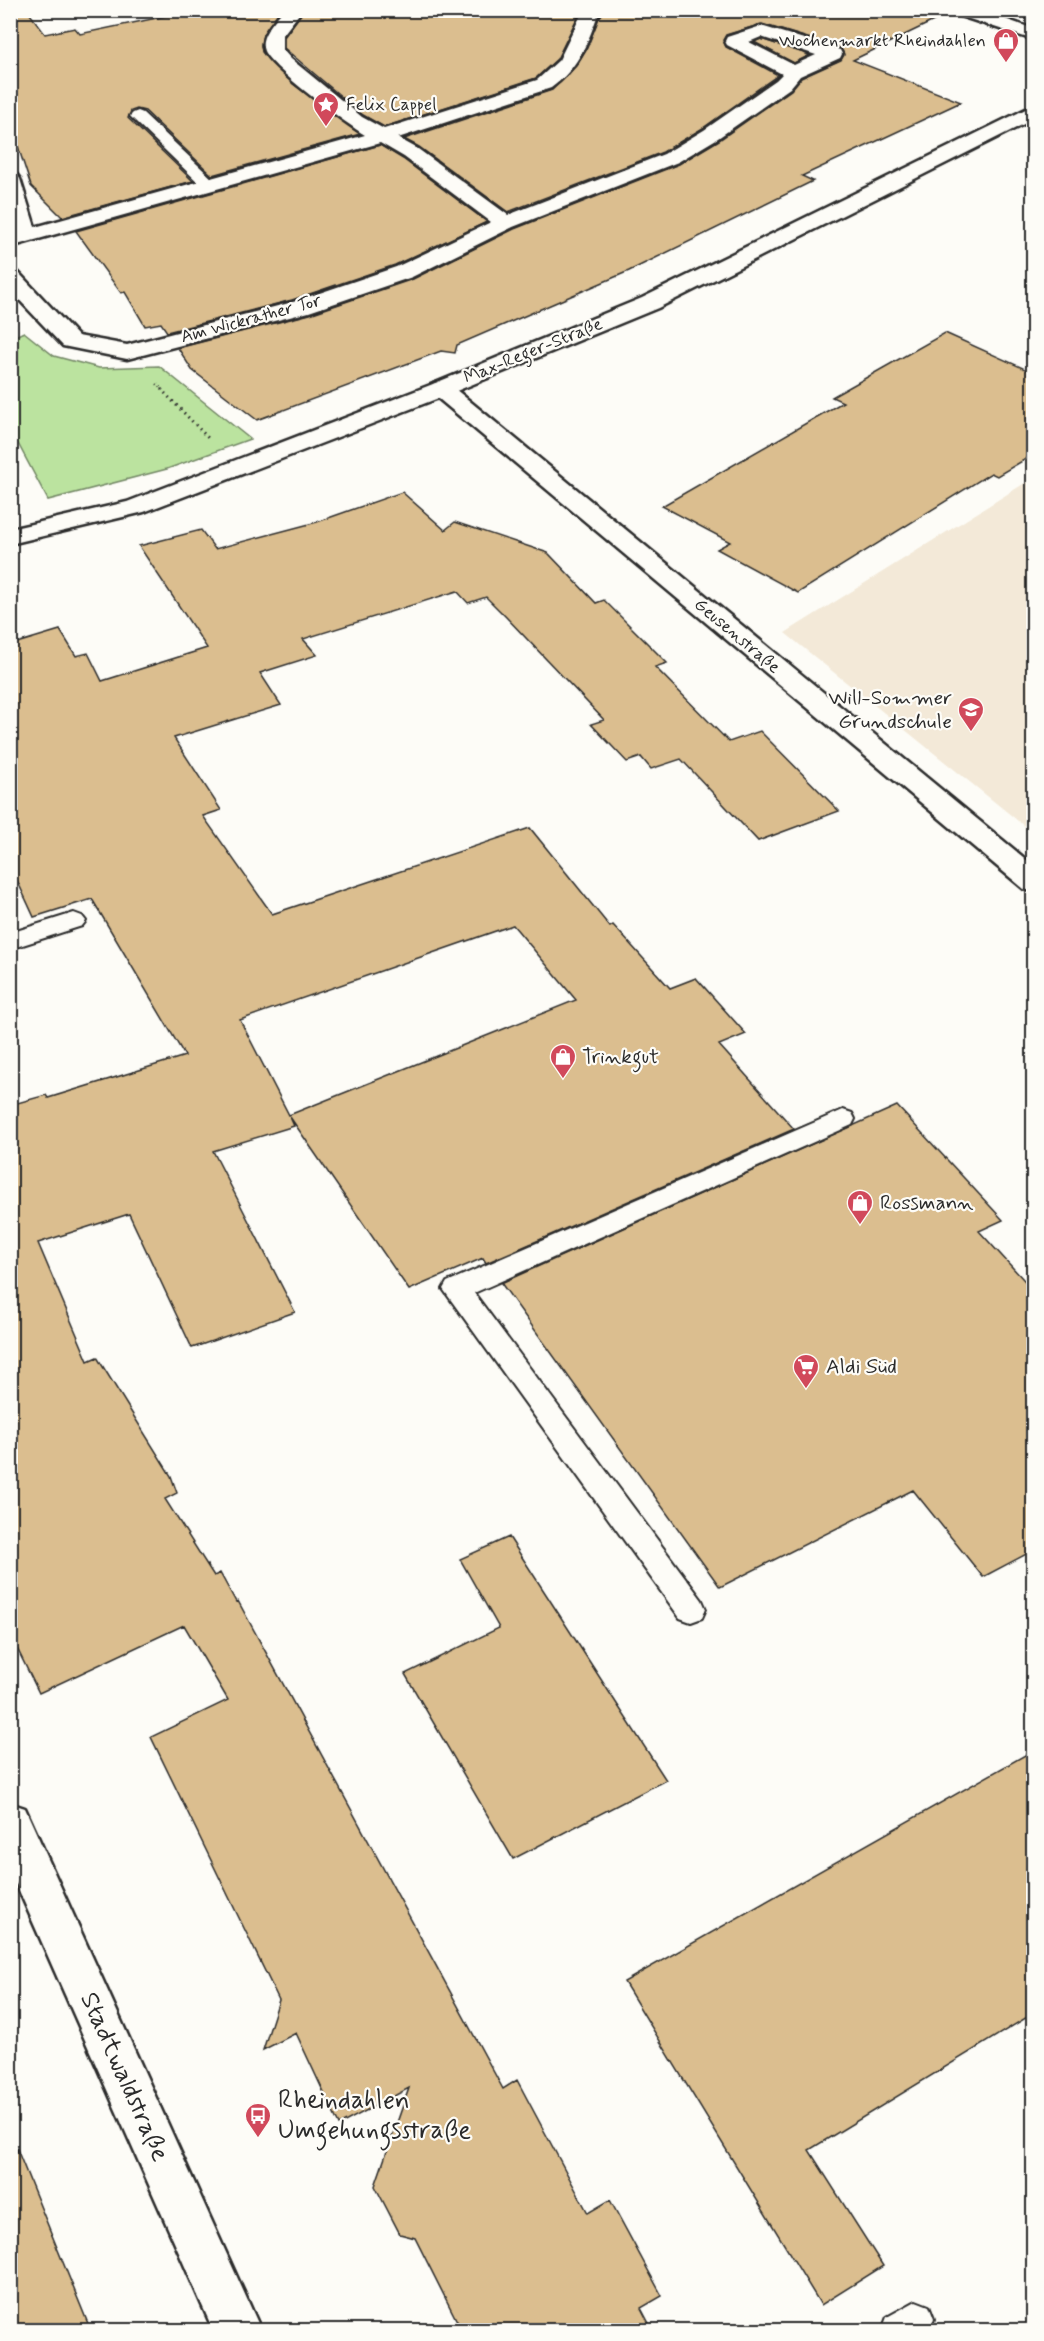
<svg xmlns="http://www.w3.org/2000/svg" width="1044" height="2341" font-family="Mynerve,sans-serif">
  <rect width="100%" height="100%" fill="#fdfcf7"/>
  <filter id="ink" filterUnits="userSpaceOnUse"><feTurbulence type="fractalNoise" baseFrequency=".0167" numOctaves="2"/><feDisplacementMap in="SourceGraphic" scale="12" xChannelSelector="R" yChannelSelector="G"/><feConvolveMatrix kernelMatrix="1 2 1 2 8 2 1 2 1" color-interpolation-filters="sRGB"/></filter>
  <g filter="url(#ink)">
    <path fill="#f3e9d8" d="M1033,478V833L785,633Z"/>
    <path fill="#bbe39f" stroke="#738765" stroke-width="1.5" d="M24,332L54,356L99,368L159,366L250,439L167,469L48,500L15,438L11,437V338Z"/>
    <path fill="#dbbe8f" stroke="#2b2b2b" stroke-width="1.5" fill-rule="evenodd" d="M10,10H27L45,34L75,28L80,34L195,10H280L263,34L261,45L262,52L293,84L360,134L212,175L145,111L137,109L131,111L128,118L193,181L62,217L31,186L10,122Z
      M304,10H581L557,59L536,78L384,127L363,115L284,48V37Z
      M605,10H949L950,13L853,60L961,102L802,176L813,181L629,271L457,345L455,353L441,351L257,420L192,370L178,348L310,314L413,279L514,229L679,164L719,140L791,90L801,78L841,60L844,55L841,48L762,24L726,35L723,40L726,47L778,75L703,128L663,152L508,212L419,147L404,139L552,90L576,66L587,48L599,18Z
      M761,39L810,55L794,63L754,42Z
      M380,145L403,159L487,222L395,265L292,300L167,332L161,323L145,326L125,292L121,293L76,231Z
      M945,333L1034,373V454L997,476L991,473L798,593L717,549L730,542L662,506L843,402L832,397Z
      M402,492L445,530L455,522L548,553L596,603L604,600L667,663L655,667L729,742L760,731L839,811L758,841L681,759L651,769L641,757L627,762L591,724L604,720L506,617L486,597L468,603L457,591L303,639L317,655L260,673L281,705L174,738L221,810L203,816L272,914L530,828L610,927L613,925L670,988L696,978L746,1034L719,1045L794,1129L486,1263L483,1258L409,1290L290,1117L294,1126L213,1151L295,1312L192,1348L129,1214L38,1243L88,1361L97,1357L171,1476L177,1493L165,1499L214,1576L220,1573L236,1602L238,1601L503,2089L517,2080L588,2213L610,2200L662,2296L641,2308L653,2331H462L415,2238L400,2234L375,2186L409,2088L339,2125L296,2033L263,2050L279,2000L151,1737L228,1700L184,1625L39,1693L10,1634V1105L46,1095L48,1098L185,1056L92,899L34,917L10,865V645L60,630L76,656L88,653L102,681L207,648L139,546L201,530L215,549L317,522ZM513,925L576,1000L289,1115L240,1020Z
      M897,1106L1003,1220L979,1231L1034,1291V1550L983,1577L913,1490L720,1587L501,1283Z
      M509,1537L666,1780L513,1859L405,1674L499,1628L460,1559Z
      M1034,1750V2013L809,2150L883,2266L821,2305L624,1982Z
      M12,2137L91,2331H10V2138Z"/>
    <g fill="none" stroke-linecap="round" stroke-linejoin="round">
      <defs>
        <path id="lane" d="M138,111L143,113L216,182L218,185L216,188H204L133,119L130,116L133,113Z
          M74,913L82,916L86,921L82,926L10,949V933Z
          M843,1110L852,1113L855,1119L852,1125L474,1293L702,1600L706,1609L702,1618L691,1622L680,1618L443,1289L447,1282Z
          M916,2301L929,2306L934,2319L930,2330H882L887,2317Z"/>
        <path id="street" d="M283,10H302L282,36V49L291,59L362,117L384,129L537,80L559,60L583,11L603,10L597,17C587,45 576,70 551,88L398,138L418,149L508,215L664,154L704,130L776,80L782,74L727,45L725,41L727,37L761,26L840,50L842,54L840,58L800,76L790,88L718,138L678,162L513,227L412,277L309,312L127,359L63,346L10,290V271L18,272L78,336L127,345L293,302L396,267L491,222L404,157L380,143L10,247V234L16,233L10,215V173L17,175L20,179L35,227L365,135C347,124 271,68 264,51C258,36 275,21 283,10ZM761,37L816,55L794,65L749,42Z
          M951,10H979L1034,29V40L954,14Z
          M441,382L449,384L1034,866V892L1024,889L433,394L430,389L433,384Z"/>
        <path id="secondary" d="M1034,105V119L658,308L449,394L144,512L10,544V529L127,502L433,384L642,298Z
          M10,1803L25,1808L261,2330H213L10,1870Z"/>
      </defs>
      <use href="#lane" stroke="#2b2b2b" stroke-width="4"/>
      <use href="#street" stroke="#2b2b2b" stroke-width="5"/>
      <use href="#secondary" stroke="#2b2b2b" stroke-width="5"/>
      <path stroke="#2b2b2b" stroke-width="2" stroke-dasharray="1 3" stroke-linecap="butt" d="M157,384L163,390"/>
      <path stroke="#2b2b2b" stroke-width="3" stroke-dasharray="1.5 4" stroke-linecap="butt" d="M161,389L208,438"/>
      <use href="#lane" fill="#fdfcf7" fill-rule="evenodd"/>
      <use href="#street" fill="#fdfcf7" fill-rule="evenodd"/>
      <use href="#secondary" fill="#fdfcf7" fill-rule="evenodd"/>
    </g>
  </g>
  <defs>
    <symbol id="shop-pin" viewBox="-11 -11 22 30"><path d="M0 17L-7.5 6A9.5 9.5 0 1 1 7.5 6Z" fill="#d1495b" stroke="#fdfcf7"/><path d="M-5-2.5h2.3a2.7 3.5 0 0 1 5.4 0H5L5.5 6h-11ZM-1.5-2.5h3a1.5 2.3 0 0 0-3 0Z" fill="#fff"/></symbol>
    <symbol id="sight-pin" viewBox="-11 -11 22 30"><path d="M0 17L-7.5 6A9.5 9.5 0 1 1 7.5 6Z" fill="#d1495b" stroke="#fdfcf7"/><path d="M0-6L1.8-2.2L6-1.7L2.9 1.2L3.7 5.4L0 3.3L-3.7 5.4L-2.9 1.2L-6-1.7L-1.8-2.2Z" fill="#fff"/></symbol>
    <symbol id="school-pin" viewBox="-11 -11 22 30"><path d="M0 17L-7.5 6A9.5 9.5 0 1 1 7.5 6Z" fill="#d1495b" stroke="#fdfcf7"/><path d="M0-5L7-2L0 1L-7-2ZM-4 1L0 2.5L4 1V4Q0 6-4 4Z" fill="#fff"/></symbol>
    <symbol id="supermarket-pin" viewBox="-11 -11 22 30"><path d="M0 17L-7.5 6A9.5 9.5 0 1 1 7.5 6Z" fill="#d1495b" stroke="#fdfcf7"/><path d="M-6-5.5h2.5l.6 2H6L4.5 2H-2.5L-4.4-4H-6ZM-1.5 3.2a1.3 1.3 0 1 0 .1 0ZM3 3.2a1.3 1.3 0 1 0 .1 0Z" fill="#fff"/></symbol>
    <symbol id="bus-pin" viewBox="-11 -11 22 30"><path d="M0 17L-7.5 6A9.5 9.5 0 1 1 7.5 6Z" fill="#d1495b" stroke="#fdfcf7"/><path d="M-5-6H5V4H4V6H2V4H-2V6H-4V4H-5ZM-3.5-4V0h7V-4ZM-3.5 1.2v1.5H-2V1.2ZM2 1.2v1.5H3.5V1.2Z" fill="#fff"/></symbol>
  </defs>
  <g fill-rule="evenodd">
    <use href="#shop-pin" x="991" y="26" width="30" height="40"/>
    <use href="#sight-pin" x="311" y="90" width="30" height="40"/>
    <use href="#school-pin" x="956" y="695" width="30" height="40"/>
    <use href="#shop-pin" x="548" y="1042" width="30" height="40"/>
    <use href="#shop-pin" x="845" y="1188" width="30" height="40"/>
    <use href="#supermarket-pin" x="791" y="1352" width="30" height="40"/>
    <use href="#bus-pin" x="243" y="2101" width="30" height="40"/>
  </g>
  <g text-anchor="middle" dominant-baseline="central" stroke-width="4.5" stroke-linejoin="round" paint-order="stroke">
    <g font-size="18" fill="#2b2b2b" stroke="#fdfcf7" text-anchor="end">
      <text x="986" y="41">Wochenmarkt Rheindahlen</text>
      <text x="346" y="105" text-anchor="start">Felix Cappel</text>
    </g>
    <g font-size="18" fill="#2b2b2b" stroke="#fdfcf7">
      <text transform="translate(251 319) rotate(-15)">Am Wickrather Tor</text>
      <text transform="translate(533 351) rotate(-22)">Max-Reger-Straße</text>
      <text transform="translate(737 636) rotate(40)">Geusenstraße</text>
    </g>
    <g font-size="21" fill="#2b2b2b" stroke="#fdfcf7" text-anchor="start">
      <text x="952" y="698" text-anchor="end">Will-Sommer<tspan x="952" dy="24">Grundschule</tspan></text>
      <text x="582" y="1057">Trinkgut</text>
      <text x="880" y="1203">Rossmann</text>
      <text x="826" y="1367">Aldi Süd</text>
    </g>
    <g font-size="26" fill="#2b2b2b" stroke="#fdfcf7">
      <text transform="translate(124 2077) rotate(66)">Stadtwaldstraße</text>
    </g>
    <g font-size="26" fill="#2b2b2b" stroke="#fdfcf7" text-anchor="start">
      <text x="278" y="2101">Rheindahlen<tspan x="278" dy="30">Umgehungsstraße</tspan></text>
    </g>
  </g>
  <rect width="1044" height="2341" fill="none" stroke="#fdfcf7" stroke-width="36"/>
  <rect x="18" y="18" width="1008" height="2305" fill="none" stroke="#2b2b2b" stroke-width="2" filter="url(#ink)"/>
</svg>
